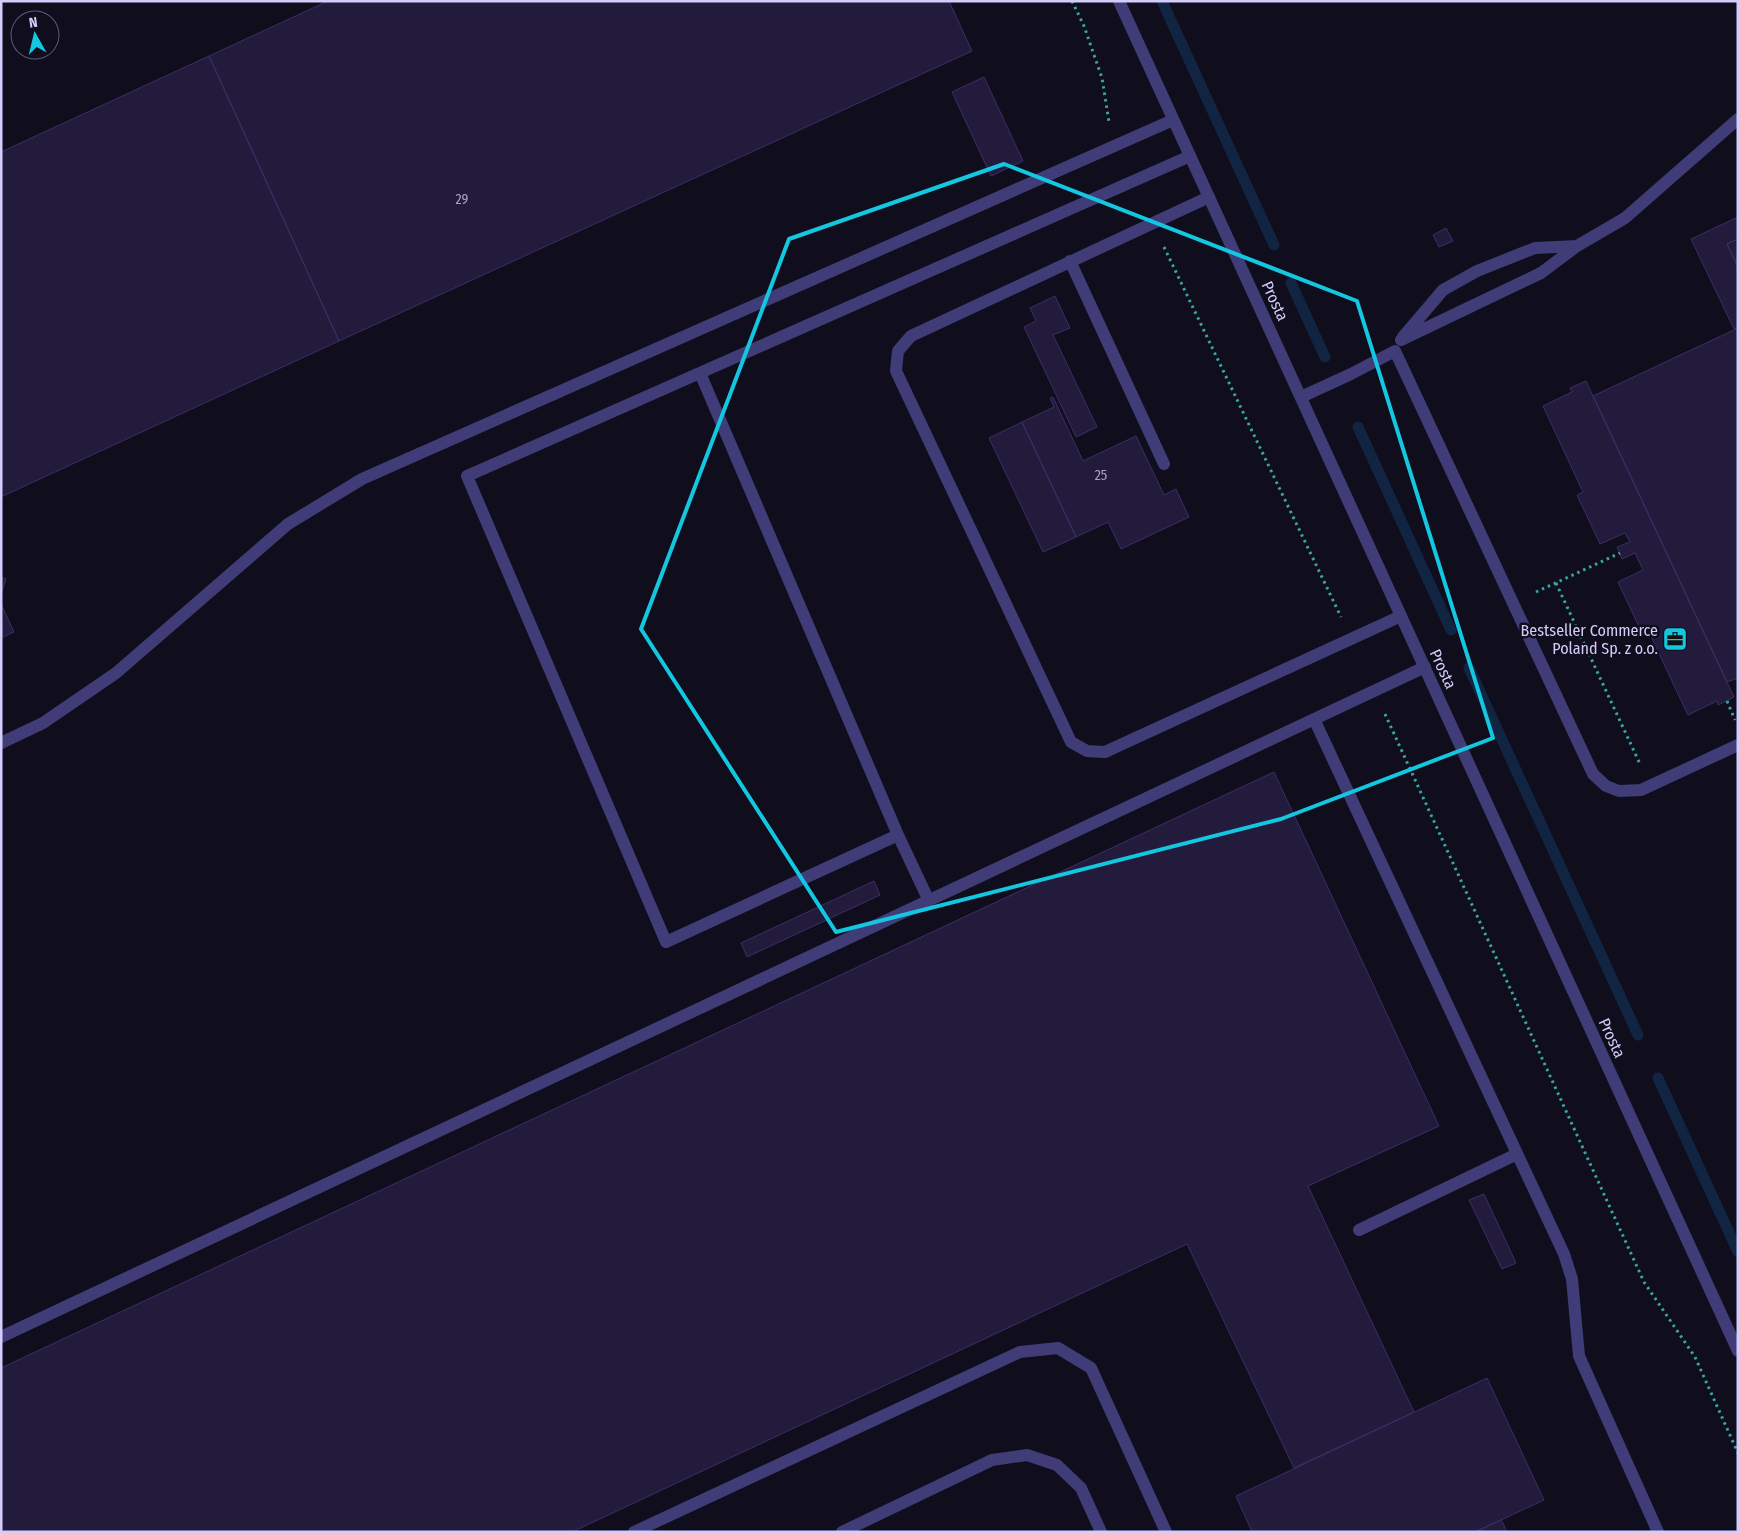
<svg xmlns="http://www.w3.org/2000/svg" width="1739" height="1533" font-family="'Fira Sans Condensed',sans-serif">
  <rect width="100%" height="100%" fill="#100d1d"/>
  <g fill="none" stroke-linecap="round" stroke-linejoin="round">
    <path stroke="#112441" stroke-width="11" d="M1162,1L1274,245
      M1291,283L1325,357
      M1358,427L1451,630
      M1469,668L1638,1035
      M1658,1078L1738,1252"/>
  </g>
  <path fill="#231b3c" stroke="#3b2f66" d="M328,1H949L972,51L339,341L209,56Z
    M209,56L339,341L1,497V152Z
    M984,77L1023,161L991,176L952,92Z
    M1738,217V239L1727,244L1738,267V328L1734,329L1691,239Z
    M1446,228L1453,241L1439,247L1433,235Z
    M1738,239V267L1727,244Z
    M1055,296L1070,328L1053,335L1097,427L1076,437L1024,327L1036,321L1030,308Z
    M1738,328V678L1727,682L1593,396Z
    M1586,381L1734,697L1718,705L1717,701L1688,715L1647,628L1641,631L1618,582L1643,570L1635,553L1622,559L1617,547L1630,542L1625,533L1600,544L1577,495L1583,492L1543,406L1572,392L1570,388Z
    M1053,397L1083,461L1136,436L1164,495L1176,489L1189,517L1121,549L1108,522L1076,537L1022,422L1054,407L1050,398Z
    M1022,422L1076,537L1043,552L989,438Z
    M1,577L6,579L1,594Z
    M1,604L14,632L1,638Z
    M1274,772L1439,1126L1308,1186L1414,1412L1294,1468L1187,1244L572,1532H1V1368Z
    M874,881L880,895L747,957L741,943Z
    M1484,1194L1516,1263L1502,1269L1469,1200Z
    M1487,1378L1544,1500L1475,1532H1252L1236,1496Z
    M1501,1519L1507,1532H1475L1501,1520Z"/>
  <g fill="none" stroke-linecap="round" stroke-linejoin="round">
    <path stroke="#37a5a1" stroke-width="3" stroke-dasharray="2.5 4" stroke-linecap="butt" d="M1072,1L1084,26L1102,78L1109,122
      M1164,247L1341,617
      M1556,583L1640,764
      M1536,592L1620,553
      M1727,701L1735,720
      M1385,714L1644,1282L1695,1357L1738,1453"/>
    <path stroke="#403c78" stroke-width="12" d="M1209,197L911,336L898,351L896,371L1071,742L1087,751L1105,752L1401,616
      M1070,261L1164,464
      M1403,337L1443,290L1477,271L1535,248L1577,246
      M1401,340L1541,273L1577,246L1625,218L1738,119
      M700,373L898,835L666,942L467,476L1190,156
      M1301,397L1351,374L1395,351L1593,774L1606,786L1619,791L1641,790L1738,745
      M1314,719L1564,1254L1572,1279L1579,1356L1658,1532
      M1,743L43,723L116,673L288,524L362,479L1173,120
      M898,835L929,901
      M1359,1230L1517,1154
      M1,1337L1425,667
      M634,1532L1020,1352L1058,1348L1091,1368L1166,1532
      M842,1532L992,1460L1027,1455L1057,1465L1081,1488L1101,1532"/>
    <path stroke="#403c78" stroke-width="12" d="M1119,1L1738,1351"/>
  </g>
  <path fill="none" stroke="#13c7e1" stroke-width="4" stroke-linejoin="round" d="M1004,164L1357,301L1493,738L1281,819L836,932L641,629L789,239Z"/>
  <defs>
    <symbol id="office-square" viewBox="-11 -11 22 22"><rect x="-9" y="-9" width="18" height="18" rx="4" fill="#13c7e1" stroke="#100d1d"/><path d="M-6-3h4V-5.5h4V-3h4V5H-6ZM-1-4.5V-3h2v-1.5ZM-6 0V1H6V0Z" fill="#111"/></symbol>
  </defs>
  <g fill-rule="evenodd">
    <use href="#office-square" x="1661" y="625" width="28" height="28"/>
  </g>
  <g text-anchor="middle" dominant-baseline="central" stroke-width="5" stroke-linejoin="round" paint-order="stroke">
    <g font-size="14" fill="#a7a0cb">
      <text x="462" y="199">29</text>
      <text x="1101" y="475">25</text>
    </g>
    <g font-size="16" fill="#d3cdfb" stroke="#100d1d">
      <text transform="translate(1275 301) rotate(65)">Prosta</text>
      <text transform="translate(1443 669) rotate(65)">Prosta</text>
      <text transform="translate(1612 1038) rotate(65)">Prosta</text>
    </g>
    <g font-size="16" fill="#d3cdfb" stroke="#100d1d" text-anchor="end">
      <text x="1658" y="630">Bestseller Commerce<tspan x="1658" dy="18">Poland Sp. z o.o.</tspan></text>
    </g>
  </g>
  <rect width="1739" height="1533" fill="none" stroke="#d3cdfb" stroke-width="5"/>
  <g transform="translate(35 35) rotate(352)"><circle r="24" fill="#100d1d" stroke="#5e5a76"/>
  <path d="M0-4L9 19L0 12L-9 19Z" fill="#13c7e1"/>
  <text y="-8" font-size="14" font-weight="bold" text-anchor="middle" fill="#d3cdfb">N</text>
  </g>
</svg>
